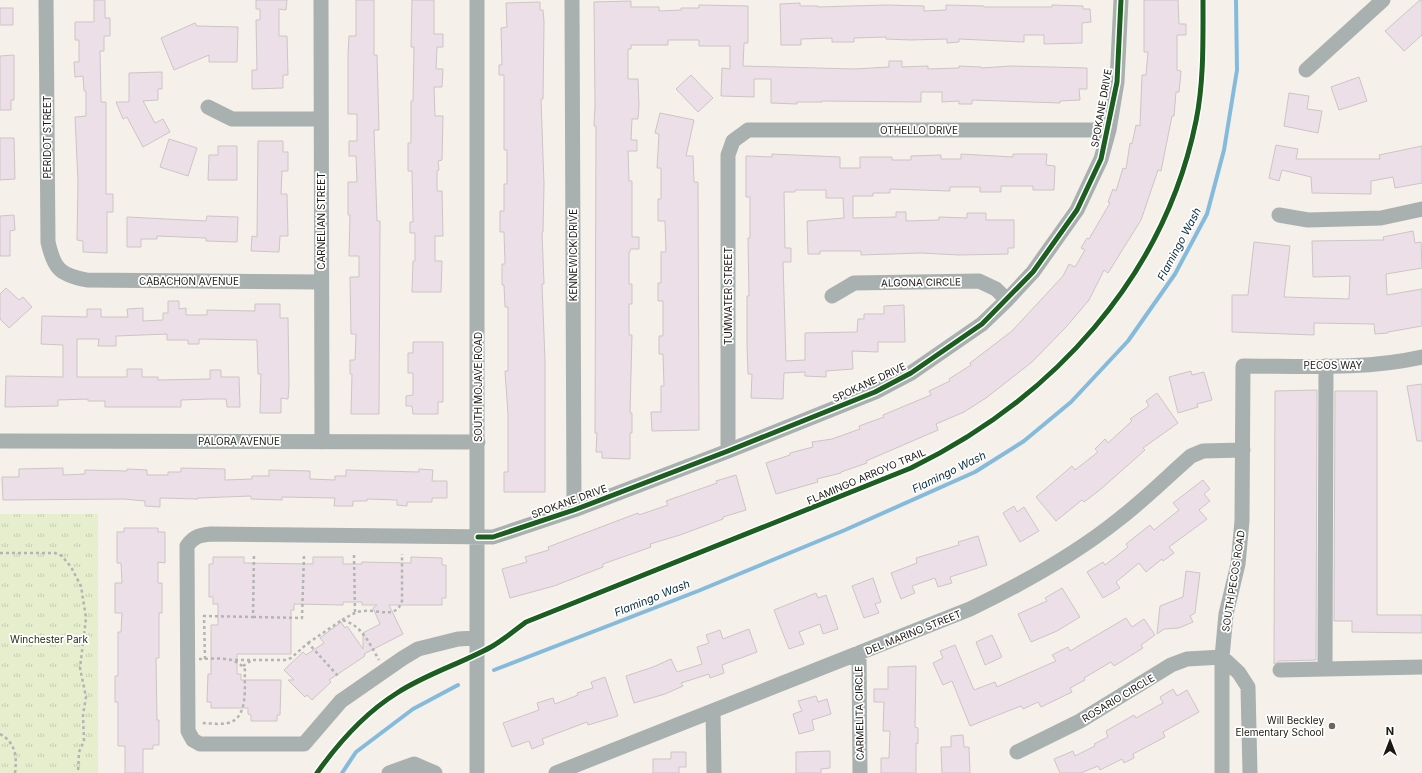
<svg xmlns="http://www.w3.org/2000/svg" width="1422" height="773" font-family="Inter,sans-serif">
  <defs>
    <pattern id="grass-tufts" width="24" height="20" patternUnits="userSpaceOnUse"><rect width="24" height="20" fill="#e6eece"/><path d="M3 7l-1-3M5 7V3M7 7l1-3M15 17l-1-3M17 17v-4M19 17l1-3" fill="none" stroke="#c5ccb0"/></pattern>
  </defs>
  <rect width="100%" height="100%" fill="#f5f0e9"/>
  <path fill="url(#grass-tufts)" d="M0,514H98V773H0Z"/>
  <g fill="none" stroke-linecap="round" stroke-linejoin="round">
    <path stroke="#84bbdc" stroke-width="4" d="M494,670L698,591L845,530L975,472L1024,441L1071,402L1128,341L1175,274L1207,214L1224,150L1237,70L1236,0
      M342,773L356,752L413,709L458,685"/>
  </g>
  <path fill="#eddfe8" stroke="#cbc6c5" d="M94,0H105V18H110V36H104V51H100L101,102H106V194H113V212H107V253L83,252V241L77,240L78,181L75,117L86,116V91H84L83,76L75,77L74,62H79V40H75V22H94Z
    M256,0H287L286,10L279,9V36H287L288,75H283V88L252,89V70H257L256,20H260V9H256Z
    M356,0H374V55H377L379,130H374L377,221H380L379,414H351L352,374H350V360H355L356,334H351L350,277H359V256H349L350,215H348V182H357L356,156H349V141H357V114H348V55L349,36H356Z
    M412,0H434V34H443V47H437L436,69H443L442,87H434L435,116H443L442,160L438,161L439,170L437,171V191H442L443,236H435V261H442L441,292H412L413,261H415V233H410V222H413L412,171H408V143H411V101H413L414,47H411Z
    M1144,0H1178L1179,24H1186V35H1177V70L1181,71L1179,92H1176L1174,116H1172L1161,171L1158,170L1141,220L1108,273L1104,270L1089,300L1067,326L1032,362L986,398L964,412L936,424L938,430L866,461L867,463L841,472V473L817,479L818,482L776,494L766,463L790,455V453L813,447L812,442L832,439L860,429L859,426L884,417L883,415L931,395L929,391L950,381L949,379L971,365L970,363L1012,331L1063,276L1069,264L1075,267L1085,250L1081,248L1087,238L1089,239L1110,203L1108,202L1113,189L1116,191L1123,168L1126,169L1130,143L1132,144L1136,125L1140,126L1142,75H1146L1148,52H1144Z
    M1420,0H1422V35L1404,51L1385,31Z
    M631,1V7H659V11L681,10V8H699V5L748,6V43H744L743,66L854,69L889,67V61H902V67L928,66V69L959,68V66L981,67V68L1012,66L1087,68V89H1079L1080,100L1060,101V103L972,100V104H959V101L942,102V92H921V102L822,101V102H797V104L771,103V79H754V97L721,96L722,68L730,69V46H699V40H668V45H631V49H628V79H638L639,105L638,119H632L631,140H637V151H628L629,181H632V237H639V249H631L629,253V284H632V304H629V335H632L630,413H632V433H630V459L602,458V452H596L597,433H595L596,126H594L595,105L594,2Z
    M540,2V10H543L544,22L543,99H541L544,184L543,232H542L544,284H542L545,361V492H504V472H508V414L505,371H508V307H505L504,285H502V264H505L504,232H500V211H504V184H507V150H504V75H499V65H502L501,28L507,27L506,3Z
    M800,3V6H818V7L886,5L924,6V11L946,10V5L984,6V7H1052V5L1083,6V9H1090L1091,22L1082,23V43L1044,44V35H1024V42L959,39V42L947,43V39L911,40L886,39V37L854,38V42H832V38L801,39V45H781L780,4Z
    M0,8H13V25H0Z
    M195,23L197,26L238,27L237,62H209V55L174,70L161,38Z
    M14,55V100H11V110H0V56Z
    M162,72V89H158V100L143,101L155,123L163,119L170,132L143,147L127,117L123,119L116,102H129V73Z
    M691,75L713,98L698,112L676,89Z
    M1359,77L1367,101L1339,110L1331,87Z
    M1289,93L1309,96L1307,109L1322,111L1318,133L1284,126Z
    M660,113L694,120L686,156H693L694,182H698L699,430L652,431L651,412H661V386H664L663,354H659V336H663V301H658V283H661V252H666L665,221H658V199H661V168H657L659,134L655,133Z
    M0,138H14L15,179L0,180Z
    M169,139L197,148L188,176L160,167Z
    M258,141H283V152H288V171H282L281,194H287L288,236H280L279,252L251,251L252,236L257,237Z
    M1276,145L1298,149L1296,159H1380L1379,155L1422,146V183L1395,188L1393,177L1371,181V194L1312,193L1311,177L1282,170L1279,181L1269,178Z
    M218,146H237V180H208L209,155H218Z
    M772,154L840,157V168H860V157H892V160H911V156L941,155V159H961V154L1013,157V154H1047L1046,165L1055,166L1054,190H1033V186H1001V192H980V187H950V191L890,189V193H873V196H853V218L896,217V212H906V221L939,220V217L967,218V213H986V220H1014V248H1008V254L959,255L921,253L861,255V251H820V254H808L807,221L844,218L843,198H826V190H795V192H784L785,248H791V262H783L786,361L805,360V333L857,332L858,319H864V314H884V306L904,305L905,342H878V352L852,351L853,369L826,371V377L805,376V372L784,373L783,399L751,398L752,374H748L747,345V296H749L748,238H750V197H746V156L772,157Z
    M14,215L15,230L10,231V256H0V216Z
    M207,216L238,217L237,242L206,241V238L157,236V239H141V247H127V217L206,221Z
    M1413,231L1415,243L1421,242L1422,268L1386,274L1387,295L1422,289V326L1388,332V333L1375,334L1374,324L1314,323V335L1232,332V295H1248L1254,242L1290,246L1284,297L1349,299L1350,276L1313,277L1312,241L1384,240L1383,237Z
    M6,288L19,300L23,297L32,307L9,328L0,319V294Z
    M168,301H179V309L186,308V315H207V310L255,311V304H280V318H288L289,385L288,399L281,398V413H260L261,374H258L257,340L199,339V344H188V340H167V334L116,336V346H98L99,339H77V377H127V369H142V377H158V380L210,379V370H221V377H239L240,407H227L226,399H210L181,400V407H105V401H88V399L58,400V406L5,407L6,376L63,377V345L41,344L42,316L87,317V309H101V317H128L127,309L143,308V321L163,320V313H168Z
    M413,342H443V402H438V414H413L412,406H406V396L413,395V373H408V353H413Z
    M1191,371L1192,375L1204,372L1212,400L1197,404L1198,407L1178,413L1169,377Z
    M1422,384V441H1417L1407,386Z
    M1317,390L1316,660L1280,661L1274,664L1275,391Z
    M1335,391H1377V615H1422V633L1352,632V621H1334Z
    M1157,393L1178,423L1143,448L1145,450L1101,489L1084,502L1082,500L1056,521L1036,497L1072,466L1075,470L1098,452L1095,449L1105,439L1108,443L1132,421L1130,419L1149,406L1146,401Z
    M63,468V475L85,474V470L127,471V469L147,470V475H168V472H181V468L225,469V480L252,479V476H269V470L310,471V479L335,480V476H346V470L419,472V469L433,470L432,481H447V498H432V502H407V506L397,505V500L367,499V501H353V506H334L335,498L282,497V500L251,499V496L198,498V499L160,498V507L145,506V501L124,499L3,500L2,477H19V469Z
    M736,475L746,510L723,517V519L680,535L650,544L651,547L603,564V567L554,586L510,598L502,569L527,562L525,557L549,550L548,547L638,513L639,515L668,505L666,501L717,483L716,481Z
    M1203,480L1210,489L1204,494L1210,501L1199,510L1207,519L1169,547L1174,553L1163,561L1162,559L1146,572L1139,563L1116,582L1120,588L1103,598L1087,572L1103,562L1105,565L1128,547L1126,544L1150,525L1154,530L1179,510L1173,503Z
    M1014,506L1017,512L1024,507L1039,531L1020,542L1003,513Z
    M124,528H158V532H165V563L158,562V583H162V613H159V658H156L157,720H159V745H153V749H143V773H125V746H118V702H115V676H118V632H121L122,613H115V583H122L121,563H117V532H124Z
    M978,536L987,565L950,577L952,583L938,587L935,578L912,586L915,593L901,599L891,573L917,563L916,558L959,545L958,542Z
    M213,557H244V563L313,564V557H343V564H362V562L411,563V557L442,558V565H446V598H442V605H389L403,634L364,654L365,656L329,680L331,682L312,700L307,695L305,697L288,680H294L284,670L303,652L306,655L324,643L320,638L341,622L345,628L347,626L363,649V633L380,624L373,608L377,605H362V602H343V605L294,604V610H291V654H237V674H241V680H281L280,715H277V721H251V715L248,714V708H211V702H207L208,674H211V625H218V604H213V597H209V564H213Z
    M1186,571L1200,573L1195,613L1190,616L1193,622L1179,628L1164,629L1157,634L1160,606L1183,597Z
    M873,578L881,602L875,604L879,613L864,618L852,586Z
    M1062,588L1080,617L1057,631L1031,642L1018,614L1047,601L1045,598Z
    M816,593L818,598L826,595L838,629L823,634L820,624L799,632L804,644L789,649L774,610Z
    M1126,618L1132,627L1144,619L1155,635L1141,645L1143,648L1114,666L1111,662L1084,678L1085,680L1070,688L1072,692L1041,707L1038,702L1023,709L1021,706L970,726L952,681L943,685L933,663L943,658L940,651L955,645L974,690L995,682L997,687L1056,661L1052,655L1068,647L1070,651Z
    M749,629L757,652L722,665L724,673L710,678L709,674L681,683L683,686L665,694L634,703L626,676L653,667L671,659L677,672L702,664L697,647L709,643L706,635L720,630L723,639Z
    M992,635L1002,657L985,665L976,642Z
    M916,666L915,727L918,728V744L916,743V773H881V758H889L890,731H883L884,702H874V689H888V667Z
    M605,677L618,716L588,725L587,722L542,739L544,744L532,749L529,741L512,747L503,723L539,710L537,703L553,698L555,704L578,695L577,693L593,688L591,682Z
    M1173,689L1177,696L1187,690L1199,712L1163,732L1165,737L1133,754L1134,758L1124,763L1122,759L1100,770L1098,766L1081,773H1060L1054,759L1073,751L1075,756L1095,746L1094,744L1108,737L1106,731L1134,715L1136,718L1163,703L1160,697Z
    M816,696L818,702L827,699L831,714L812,720L814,730L799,734L793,714L802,711L798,701Z
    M963,735L964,747H969L970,773H942L941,747H951V736Z
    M830,751V768L821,769V773H796V752Z
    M671,752H686V767H679V773H653V759H671Z"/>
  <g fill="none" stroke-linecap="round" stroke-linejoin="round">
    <path stroke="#b2b5b2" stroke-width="2.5" stroke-dasharray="3 3" stroke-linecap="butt" d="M0,553H55L62,556L71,567L81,586L86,618L80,668L86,697L83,715L84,741L79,752L78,773
      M354,555L355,613
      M253,617L302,618L304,555
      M342,620C349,616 355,612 363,611C378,609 396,620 402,601V554
      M308,643L342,620C362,625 369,643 379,660
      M199,659C215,659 236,655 245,670C244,687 249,718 228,723C219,725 209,723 200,723
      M205,659L204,616L253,617L254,553
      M235,660H285L291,658L308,643L339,677
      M243,666L252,660
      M0,734C16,743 17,757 15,773"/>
    <path stroke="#a8b1af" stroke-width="15" d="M46,0L48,242C54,269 60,275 87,280L321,282
      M321,0L322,442
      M477,0V773
      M572,0L574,510
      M1306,70L1383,0
      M208,107L232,119H321
      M1279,215L1308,220L1381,218L1422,209
      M832,296L854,283L979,281L996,289L1007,300
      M0,441L478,442
      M728,451V155L733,141L748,130H1109
      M476,638L458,639L418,649L403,658L341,701L304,744H200L193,740L188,731L187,546C194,536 200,535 211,534L493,537L574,510L728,451L875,392L911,373L982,324L1007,300L1033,272L1077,210L1101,159L1109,130L1117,82L1121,0
      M859,653L860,773
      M1325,669L1422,667
      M1280,670L1325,669L1326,366
      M713,711L714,773
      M1017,752L1080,721L1171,665L1187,659L1222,657L1239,673L1248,687L1250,773
      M389,773L414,764L435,773
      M556,773L970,609C1022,584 1073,556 1118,520C1144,500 1167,477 1191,456L1203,451L1243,450
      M1222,773V657L1226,614L1238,564L1242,521L1243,366C1303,366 1364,370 1422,357"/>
    <defs>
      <path id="cycleway" d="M478,537H493L574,510L728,451L875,392L911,373L982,324L1033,272L1077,210L1101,159L1117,82L1121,0
        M317,773C339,742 365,713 397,693C426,674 460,664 491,647C503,640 514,631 526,622L911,468C1052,399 1164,278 1196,121C1204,82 1203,40 1203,0"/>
    </defs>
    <use href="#cycleway" stroke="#fff" stroke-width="8"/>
    <use href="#cycleway" stroke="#1b5e20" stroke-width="5"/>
  </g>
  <circle fill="#68645e" stroke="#fff" stroke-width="1.5" cx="1332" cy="726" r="4"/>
  <g text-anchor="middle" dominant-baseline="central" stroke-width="3.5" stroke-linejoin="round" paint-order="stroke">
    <g font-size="10" fill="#1c1913" stroke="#fff">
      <text transform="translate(1101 108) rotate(-80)">SPOKANE DRIVE</text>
      <text x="919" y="130">OTHELLO DRIVE</text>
      <text transform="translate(47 137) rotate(-90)">PERIDOT STREET</text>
      <text transform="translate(321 221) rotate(-90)">CARNELIAN STREET</text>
      <text transform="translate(573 255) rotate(-90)">KENNEWICK DRIVE</text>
      <text x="189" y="281">CABACHON AVENUE</text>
      <text transform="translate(921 282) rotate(-1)">ALGONA CIRCLE</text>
      <text transform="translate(728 296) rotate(-90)">TUMWATER STREET</text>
      <text x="1333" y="365">PECOS WAY</text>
      <text transform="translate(869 382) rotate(-25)">SPOKANE DRIVE</text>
      <text transform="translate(478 387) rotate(-90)">SOUTH MOJAVE ROAD</text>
      <text x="239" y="441">PALORA AVENUE</text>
      <text transform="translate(866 476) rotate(-23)">FLAMINGO ARROYO TRAIL</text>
      <text transform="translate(569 501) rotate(-20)">SPOKANE DRIVE</text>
      <text transform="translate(1233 581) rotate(-81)">SOUTH PECOS ROAD</text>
      <text transform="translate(913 632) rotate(-22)">DEL MARINO STREET</text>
      <text transform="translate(1118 698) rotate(-31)">ROSARIO CIRCLE</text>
      <text transform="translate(859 713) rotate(-91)">CARMELITA CIRCLE</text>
    </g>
    <g font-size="10" fill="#232e0c" stroke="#fff">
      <text x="49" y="639">Winchester Park</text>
    </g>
    <g font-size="10" fill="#1c1913" stroke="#fff" text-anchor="end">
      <text x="1324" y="720">Will Beckley<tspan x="1324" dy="12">Elementary School</tspan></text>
    </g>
    <g font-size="11" font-style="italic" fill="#082d42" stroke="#fff">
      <text transform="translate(1179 244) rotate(-62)">Flamingo Wash</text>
      <text transform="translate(949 472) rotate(-26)">Flamingo Wash</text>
      <text transform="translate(652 598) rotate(-22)">Flamingo Wash</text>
    </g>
  </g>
  <g transform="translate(1390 741)" stroke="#ffffff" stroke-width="3" paint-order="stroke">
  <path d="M0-3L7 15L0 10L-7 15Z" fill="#1c1913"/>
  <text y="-6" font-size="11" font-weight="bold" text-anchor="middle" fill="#1c1913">N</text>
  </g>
</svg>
